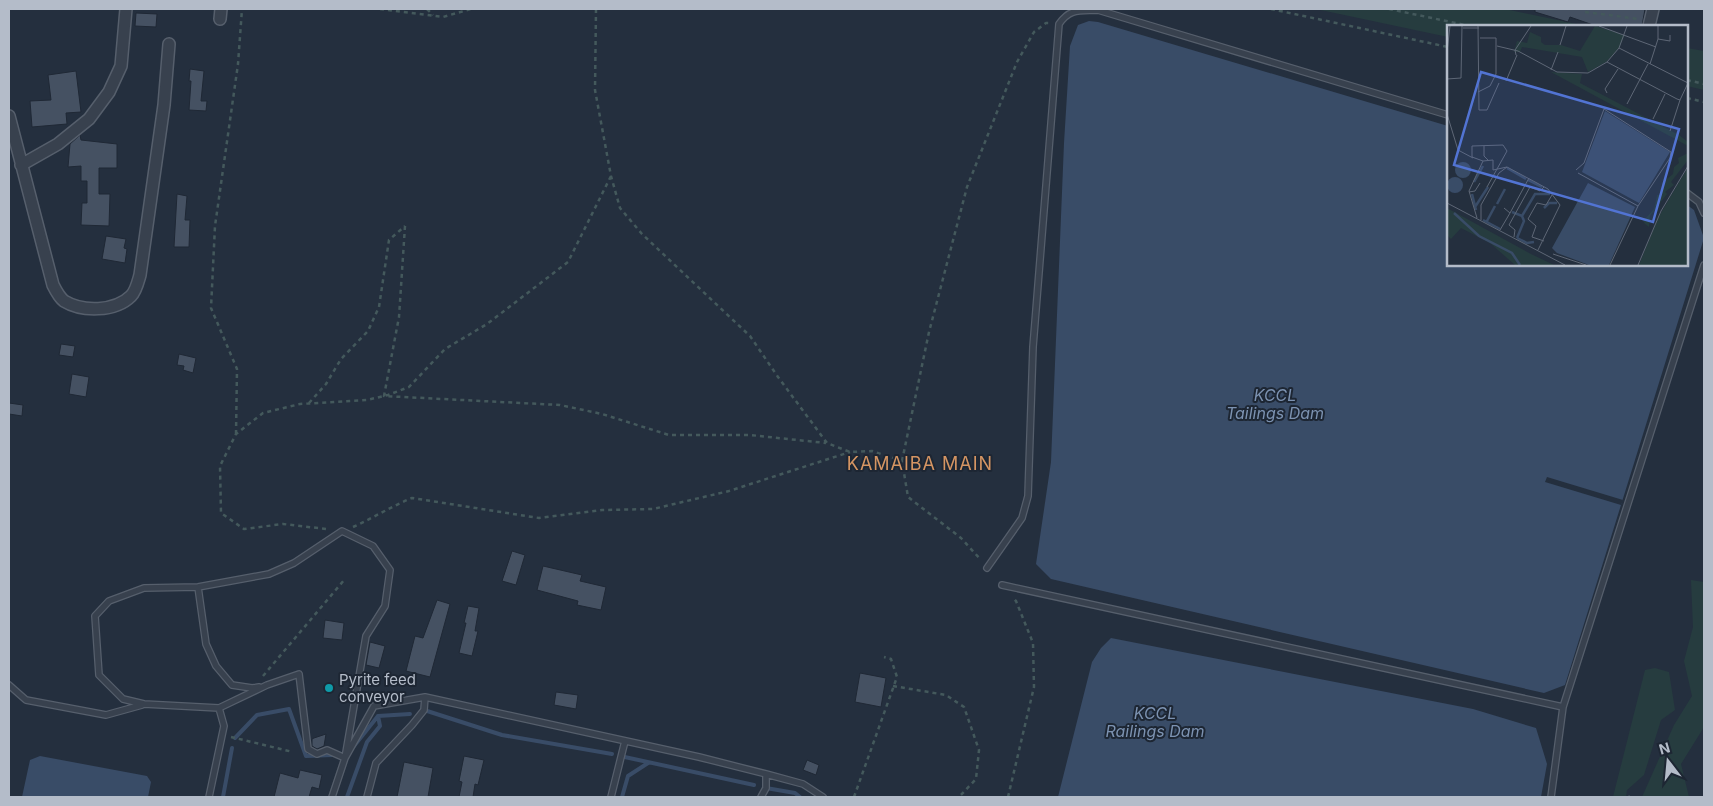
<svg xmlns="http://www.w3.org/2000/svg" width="1713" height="806" font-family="Inter,sans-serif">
  <rect width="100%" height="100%" fill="#242f3e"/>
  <path fill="#263c3f" d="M1316,9H1505L1586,26H1448V37Z
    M1687,48L1704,51V90L1687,86Z
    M1691,580L1704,582V727L1681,764L1689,797H1642L1674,725L1692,696L1684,661L1693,627Z
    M1655,668L1669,672L1675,710L1661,720L1644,775L1627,790L1626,797H1613L1645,670Z"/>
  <path fill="#394c67" d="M1089,21L1098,22L1448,126V265H1687V205L1694,210L1704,238L1565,685L1544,693L1051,579L1036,564L1051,462L1064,143L1070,46L1078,25Z
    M1111,638L1473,709L1536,728L1547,764L1541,797H1058L1092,662L1101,648Z
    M40,756L147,776L151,782L148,797H22L30,760Z"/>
  <path fill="#242f3e" d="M1547,477L1623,500L1621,505L1545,482Z"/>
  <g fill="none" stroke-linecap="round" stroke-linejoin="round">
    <path stroke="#394c67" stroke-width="4" d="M424,710L502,735L612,754
      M235,738L257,715L289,709L306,756L332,755
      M354,746L378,716L410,714
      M620,756L754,785
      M766,788L795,793L800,797
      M223,797L232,748
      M347,797L367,742L380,726L378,716
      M622,797L628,776L648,763"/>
  </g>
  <path fill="#455162" stroke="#1f2835" d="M1535,9H1645L1642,26H1596L1570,17L1568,22L1535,12Z
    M136,13L157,14L156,27L135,26Z
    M190,69L204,71L201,101H207L206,111L189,110L191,81H189Z
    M76,71L81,112L66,113L67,124L32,127L30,101L51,100L48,75Z
    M80,135L81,140L117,144V168H99V194H110L109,226L81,225L82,203H87V181H81V166L68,167L70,144Z
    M177,194L187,196L185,220H190L189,247H174Z
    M106,236L126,239L124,248L127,249L125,263L102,259Z
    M61,344L75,346L73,357L59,355Z
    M179,354L196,358L193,373L183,370L184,366L177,365Z
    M72,374L89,377L86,397L69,394Z
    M9,403L23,405L22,416L9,414Z
    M512,551L525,555L516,585L502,581Z
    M543,566L582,575L580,581L606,587L601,610L577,605L578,601L537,590Z
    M437,600L450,604L430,677L406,671L415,636L423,638Z
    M468,606L479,608L475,631H478L472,656L459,653L466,623H464Z
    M325,620L344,623L342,640L323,638Z
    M370,642L385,646L379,668L366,665Z
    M860,673L886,678L881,707L855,702Z
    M556,692L578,695L576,709L554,705Z
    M326,734L324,746L317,749L312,746V739L314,738Z
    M464,756L484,760L478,785L475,784L473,797H459L462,782L459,781Z
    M807,760L819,765L816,775L803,770Z
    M404,762L433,768L428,797H397Z
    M300,770L322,775L319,789L312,787L309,797H274L280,773L298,778Z"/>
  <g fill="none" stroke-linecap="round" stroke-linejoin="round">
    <defs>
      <path id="lane" d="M1687,193L1699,202L1704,213
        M987,568L1022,518L1028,496L1033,347L1059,24C1070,8 1080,11 1098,10L1448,115
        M1002,585L1563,707
        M198,587L206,644L216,666L232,685L252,688L259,687
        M9,685L26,700L106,715L142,705
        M219,708L267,685L299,674L308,749L317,754L327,750L345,758L374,706L425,697L699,757L766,774L803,784L823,797
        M209,797L224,726L219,708L144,704L123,699L99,675L95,616L109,601L144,588L198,587L269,574L294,563L342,531L373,546L390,570L385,606L366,636L345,758L332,797
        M367,797L376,763L412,725L424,710L425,697
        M611,797L625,741
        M761,797L766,788V774
        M1551,797L1563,707L1704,265"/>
      <path id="street" d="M220,19L221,9
        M1649,26L1653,9
        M9,116L53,285C56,291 59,297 64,301C82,312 115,312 131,296C136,291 138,282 140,275L164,105L169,44
        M21,165L58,144L89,119L109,92L121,66L126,9"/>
    </defs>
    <use href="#lane" stroke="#565f6c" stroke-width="8"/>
    <use href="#street" stroke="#565f6c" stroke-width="14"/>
    <path stroke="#44595c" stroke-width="2.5" stroke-dasharray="4 4" stroke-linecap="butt" d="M380,9L443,17L471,9
      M427,9L433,15
      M596,9L595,90L611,176L620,208L642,234L750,336L778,377L827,443L850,452L872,451L902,461L908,497L961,538L981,560
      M1271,9L1448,47
      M1389,9L1470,26
      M1585,12L1639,19
      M1687,80L1704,84
      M1687,98L1704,102
      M405,226L399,317L384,396L560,405L602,414L669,435H750L826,443
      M309,403L326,384L341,359L368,331L379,307L389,240L405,226
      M236,434L237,369L211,308L215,226L238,64L242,9
      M902,461L929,332L967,187L1017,62L1034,32L1046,23H1051
      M353,527C373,518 392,506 412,498L539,518L602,510L653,509L729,491L850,452
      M326,529L283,524L244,529L221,513L220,466L236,434L263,413L300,404L367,400L388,395L409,387L445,349L487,324L568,262L611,176
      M263,676L345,579
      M893,686L946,695L964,707L979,750L976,779L959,797
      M231,737L293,752
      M854,797L897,677L891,659L884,657
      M1008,797L1034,687L1033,643L1016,601L1012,597
      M1629,797L1630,796"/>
    <use href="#lane" stroke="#38414e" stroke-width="5.5"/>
    <use href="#street" stroke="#38414e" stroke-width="11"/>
  </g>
  <circle fill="#0f9aa8" stroke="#1d2633" stroke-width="2" cx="329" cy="688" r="5"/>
  <g text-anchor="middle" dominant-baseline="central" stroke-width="4" stroke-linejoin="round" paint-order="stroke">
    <g font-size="15" fill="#b4bcc9" stroke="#1d2633" text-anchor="start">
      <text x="339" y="679">Pyrite feed<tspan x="339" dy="17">conveyor</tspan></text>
    </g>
    <g font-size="16" font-style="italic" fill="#7c92b1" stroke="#1d2633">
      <text x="1275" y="395">KCCL<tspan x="1275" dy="18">Tailings Dam</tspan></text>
      <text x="1155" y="713">KCCL<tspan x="1155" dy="18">Railings Dam</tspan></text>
    </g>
    <g font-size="18" letter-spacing="1" fill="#d59563" stroke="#1d2633">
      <text x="920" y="463">KAMAIBA MAIN</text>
    </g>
  </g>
  <g transform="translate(1447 25)">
    <rect width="241" height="241" fill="#242f3e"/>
    <path d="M148,1L178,10L172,23L159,37L141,47L135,32L75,22L73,27H67L70,16L80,18L83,7L94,12V17L98,20H114L133,26ZM104,47L135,49L133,58L232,110L241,117V121ZM241,128V135L224,157L227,160L218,167L220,169L203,191L202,202L198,199L196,196L207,184L210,170H215V158L226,149L227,142L232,138L231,133ZM241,142V240H192L211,193ZM0,183L84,229L107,240H68L43,218L14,203L4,214L0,210Z" fill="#263c3f"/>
    <path d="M158,86L223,127L192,178L135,147ZM8 145a8 8 0 1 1 16 0a8 8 0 1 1-16 0ZM0 160a8 8 0 1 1 16 0a8 8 0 1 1-16 0ZM141,158L188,182L162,240H142L110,228L105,223Z" fill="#394c67"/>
    <path fill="none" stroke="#394c67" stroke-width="2.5" d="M60,143L79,154M81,155L95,162M27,157L36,141M25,169L29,185M50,179L58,164M28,182L41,162M97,183L102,178H110M65,187L75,191L88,169H103M7,188L32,211L65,228L73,240M36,195L53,204M40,196L48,181M70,213L77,196L75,191M70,213L80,218L87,217"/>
    <path fill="none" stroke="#5e6776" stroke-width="1" d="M31,1L32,85H40L52,58M152,1L209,22M16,3H32M211,14L223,16V10M113,20L119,1M50,21L71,26L110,47L141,48L160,37L172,23L180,1M172,23L241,58M0,27L3,1M69,30L68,25L84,1M160,37L230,74L233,75L241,58M203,39L211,14V1M104,45L111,27M0,54L14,53L15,1M59,56L70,30M31,67L43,61L49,49V13H33M160,68L158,64L171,44M180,79L201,39M0,89L11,125L26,133M206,94L218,69M223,106L233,75M37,121V131L41,135M36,136L46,135V145L60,142L90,158L101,164L113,180L91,225M129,145L137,138L157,84L224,127L223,133L191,181L163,240M131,148L191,181M22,167L28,166L33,158M0,178L118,240M63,188L82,153M30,193L22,166L36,136L25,132V121L56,120L60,126L40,162M34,195V180L52,148L60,142M53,205L63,188L57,183M67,212L68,205L62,200L83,162L93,166L97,162M97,216L85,212L89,201L81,194L90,178L99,180L105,170M106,229L139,240M191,240L214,186L241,141"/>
    <path fill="#5274d3" fill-opacity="0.15" stroke="#5274d3" stroke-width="2.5" d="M34,47L232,104L206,197L7,140Z"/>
    <rect width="241" height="241" fill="none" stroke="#b4bcc9" stroke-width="2.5"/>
  </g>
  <rect width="1713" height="806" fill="none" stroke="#b4bcc9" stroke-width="20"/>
  <g transform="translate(1668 761) rotate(344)" stroke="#1d2633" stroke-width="4" paint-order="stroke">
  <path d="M0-4L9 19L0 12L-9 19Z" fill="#b4bcc9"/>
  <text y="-8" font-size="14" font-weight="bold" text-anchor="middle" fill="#b4bcc9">N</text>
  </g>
</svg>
